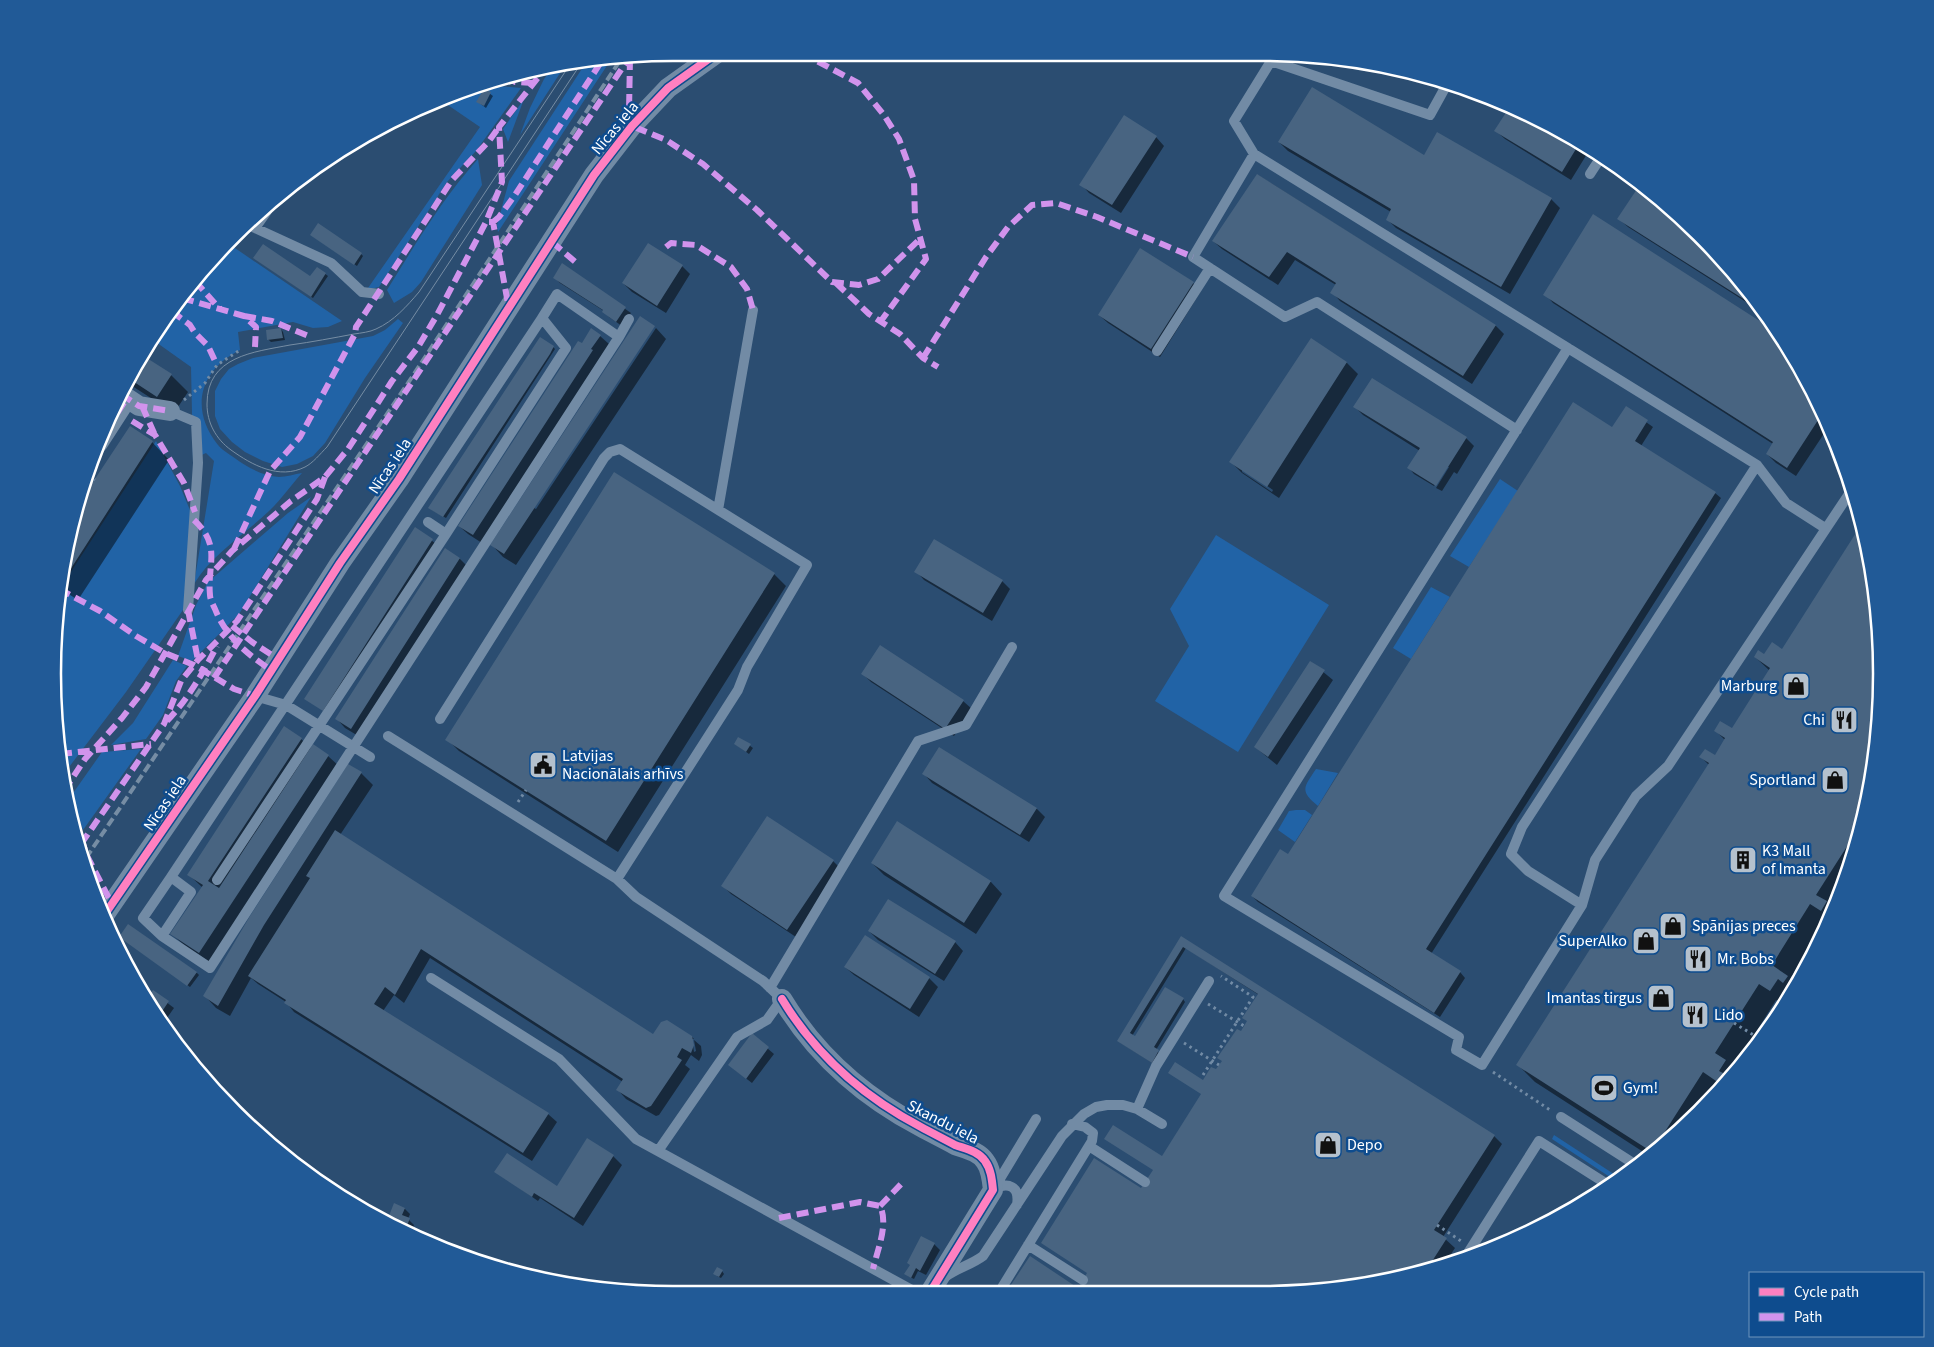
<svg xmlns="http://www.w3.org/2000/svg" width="1934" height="1347" font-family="'Source Sans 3',sans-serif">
  <rect width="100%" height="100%" fill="#2b4d71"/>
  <path fill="#2163a6" d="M610,61L498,232L497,225L509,181L585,64Z
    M564,67L520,135L530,108L544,79L552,69Z
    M493,80L499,86L521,88L476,151L447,182L379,287L371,289L368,288L480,127L439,99Z
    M524,99L508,142L503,129Z
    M478,159L482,185L421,282L412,292L394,303L387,290C415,245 442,199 478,159Z
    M229,244L342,321L328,327L313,328L293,322L238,332L240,350C200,370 189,408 218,445C223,451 231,455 236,459C248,468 264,476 279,477C286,477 295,474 302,473C291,485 281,500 269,511C244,535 212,554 194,584L214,461L206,453L193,459L191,367L153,340L206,264Z
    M398,319L403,323L365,378L325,443L313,456L297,464L282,467L263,461L245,452L232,442L220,429L215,416V391L221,379L229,369L238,364L253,358L373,336L385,330Z
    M156,441L180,486L192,515L185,607L126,692L63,775L53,674L60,586L61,587Z
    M1500,479L1518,491L1469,567L1450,556Z
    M311,497L239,614L192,661L178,656L196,605L208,582L288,513Z
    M1216,535L1329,605L1238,752L1155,701L1189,646L1170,609Z
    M1431,587L1450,597L1411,659L1393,648Z
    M173,660L187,666L176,681L163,715L146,739L111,745L133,723Z
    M141,749L83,830L71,796L102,752Z
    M1316,769L1338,773L1318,806C1299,791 1304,787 1316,769Z
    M1296,810H1305L1312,815L1295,842L1278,830L1289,811Z
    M1554,1135L1620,1178L1616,1181L1552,1139Z"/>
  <path fill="#0007" fill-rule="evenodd" d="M485,90L493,96L486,108L478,102Z
    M1510,108L1528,114L1579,145L1587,154L1571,180L1505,139L1496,131Z
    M1438,134L1551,199L1560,208L1510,294L1396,228L1387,219L1391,212L1288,151L1279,142L1424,156Z
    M1156,137L1164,146L1121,213L1089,193L1081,184Z
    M1258,175L1496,326L1504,334L1472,384L1340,301L1332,292L1336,285L1295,260L1278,285L1222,249L1213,241Z
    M1641,183L1700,235L1765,314L1628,227L1619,219Z
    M314,237L361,254L363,256L357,266Z
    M257,260L311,278L317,268L328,276L313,298Z
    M562,265L631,313L622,326L609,317L604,311L560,283L554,277Z
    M682,266L690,274L666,313L632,292L623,283Z
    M1193,283L1201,291L1160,357L1108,323L1099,315Z
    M1545,294L1781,336L1829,426L1796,476L1776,463L1767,454L1773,444L1553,303Z
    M656,328L666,339L516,565L503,557L492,545L534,508L536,509Z
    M281,329L283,332L285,340L271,342L268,339Z
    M600,336L609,344L482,543L468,534L459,526L582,344Z
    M1311,340L1347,363L1358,374L1279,498L1242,473L1231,462ZM1242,469L1273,490L1272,492L1242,472Z
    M553,347L555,349L446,518L432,510Z
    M141,356L171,375L188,392L174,413L126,382Z
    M1355,407L1466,438L1474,446L1457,474L1454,472L1442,491L1436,488L1449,467H1446L1434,486L1414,474L1409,468L1420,451L1363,415Z
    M1626,408L1653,427L1641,446L1715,493L1721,498L1431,954L1460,972L1465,978L1440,1017L1258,902L1252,896L1288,856L1613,429Z
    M152,442L169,460L78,600L59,588L82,501Z
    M615,474L774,574L786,586L618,852L459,751L447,739Z
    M1862,527L1870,553L1881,674L1870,795L1834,911L1790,979L1795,984L1784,1005L1776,1000L1733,1069L1734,1070L1699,1113L1648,1155L1535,1082L1518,1065L1709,765L1701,757H1715L1725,740L1716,731L1732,730L1770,671L1755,657L1783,650Z
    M415,529L435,543L326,712L306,699Z
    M445,550L460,559L468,567L360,737L345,728L337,719Z
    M916,571L1002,581L1010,589L992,621L924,580Z
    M1311,662L1333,680L1277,765L1255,747Z
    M863,674L963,701L972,709L954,736L871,682Z
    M739,738L753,748L749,754L735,744Z
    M301,739L312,749L328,756L340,767L211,963L184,945L172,934L203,888L188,874Z
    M361,773L373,785L340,835L652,1035L692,1037L694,1039H692L694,1052L696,1051L694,1040L701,1046L702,1055L699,1061L691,1055L685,1065L690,1069L659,1115L656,1116L626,1099L618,1090L623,1082L430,958L404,1003L394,995L383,1011L548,1114L557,1122L532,1161L294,1012L286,1002L258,984L251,978L230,1016L216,1008L205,996Z
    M924,774L1037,809L1045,817L1029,842L932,783Z
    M898,823L991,882L1002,894L976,934L884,875L872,863Z
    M833,861L841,869L796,937L731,894L723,886Z
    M869,931L955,942L963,951L944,981L878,940Z
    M865,937L929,978L938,987L919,1017L854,975L845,967Z
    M1181,938L1494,1136L1502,1144L1443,1237L1455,1248L1447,1260L1381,1283L1261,1294H1007L1030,1258L1078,1290L1202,1094L1203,1082L1217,1071L1248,1021L1259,995L1186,948L1132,1036L1135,1037L1183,999L1185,1002L1156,1050L1160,1054L1154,1064L1121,1043Z
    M123,939L197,973L199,975L190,987Z
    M153,992L174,1008L162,1025L147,1001Z
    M752,1035L774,1054L752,1083L735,1070Z
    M587,1140L613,1156L622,1165L583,1226L540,1198L538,1201L496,1172L557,1188Z
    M325,1183L340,1188L346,1193L344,1198L328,1190L324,1186Z
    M395,1205L405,1209L410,1214L408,1219L414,1225L411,1234L388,1222Z
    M934,1244L940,1250L926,1275L918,1271L914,1279L908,1276Z
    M722,1271L724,1274L721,1278L717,1276Z"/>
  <path fill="#486481" d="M1312,87L1424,155L1437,132L1552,198L1501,287L1386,220L1391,209L1278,142Z
    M484,89L491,92L484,106L476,102Z
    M1509,108L1534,116L1579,144L1562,172L1494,131Z
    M1124,115L1157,136L1112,205L1079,185Z
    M1257,174L1496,325L1463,376L1330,293L1336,283L1287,252L1269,277L1212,241Z
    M1641,183L1700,235L1761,310L1617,219Z
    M1593,214L1780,334L1822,414L1787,468L1766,454L1773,442L1543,295Z
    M318,223L362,253L354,265L310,235Z
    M648,243L683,265L657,306L622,283Z
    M263,244L310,276L317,267L326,273L311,297L253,258Z
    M1140,248L1194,282L1151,349L1098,315Z
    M562,263L626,307L616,322L602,312L603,310L553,278Z
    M640,316L655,326L504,554L490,545Z
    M281,328L283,338L267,340L266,330Z
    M591,328L601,335L591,349L593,350L473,535L458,526L578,341L582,343Z
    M540,337L554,346L550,354L443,517L428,508Z
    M1311,338L1347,362L1267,487L1229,462Z
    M142,355L172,374L157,397L128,378Z
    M1372,378L1467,437L1436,486L1407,468L1420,448L1353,407Z
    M1573,402L1612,427L1626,406L1648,420L1635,441L1716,492L1426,949L1461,971L1434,1013L1251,896L1280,849L1288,854Z
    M130,426L153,441L61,584L83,497Z
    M614,472L775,573L606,841L445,740Z
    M1861,525L1870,553L1881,674L1870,795L1860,826L1816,895L1827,901L1821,911L1810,904L1772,965L1788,976L1783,983L1778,979L1770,991L1759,984L1715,1053L1726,1060L1719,1071L1725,1074L1719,1083L1703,1072L1652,1152L1516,1065L1709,763L1699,757L1705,749L1715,755L1725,738L1714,731L1720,721L1732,728L1770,668L1754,657L1758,650L1764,654L1772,642L1782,649Z
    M415,527L433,539L323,711L304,699Z
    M934,539L1003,580L983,613L914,572Z
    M445,548L460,558L351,729L335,719Z
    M880,645L964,700L945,729L861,674Z
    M1310,661L1325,670L1268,757L1254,747Z
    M284,726L302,738L208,881L219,888L313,744L329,755L199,953L170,934L203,885L187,875Z
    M738,737L751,744L746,752L734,744Z
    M939,747L1037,808L1020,835L922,774Z
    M348,764L362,772L264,925L218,1006L203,996L250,916Z
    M767,816L834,860L787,930L721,886Z
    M897,821L991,881L964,923L871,863Z
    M335,830L653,1034L661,1022L667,1020L692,1036L694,1045L691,1053L682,1048L677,1057L682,1060L651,1106L646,1108L616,1090L623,1079L421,949L395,995L385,987L374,1004L549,1113L523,1153L284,1003L286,1000L248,976L310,878L306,876Z
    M888,899L956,941L935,974L868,931Z
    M128,924L197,972L187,986L119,937Z
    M865,935L930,977L910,1009L844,967Z
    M1181,936L1495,1135L1434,1230L1447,1238L1429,1266L1381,1283L1261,1294H1005L1030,1256L1078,1288L1087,1273L1041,1243L1094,1158L1141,1188L1153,1170L1104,1139L1113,1125L1162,1156L1201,1094L1168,1073L1175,1062L1203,1080L1211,1067L1216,1069L1222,1061L1217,1058L1237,1029L1241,1031L1247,1021L1242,1018L1258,994L1183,947L1130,1033L1135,1036L1165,987L1184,998L1154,1047L1159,1050L1152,1063L1117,1041Z
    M153,990L169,1001L157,1019L146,1000Z
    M752,1033L769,1047L746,1079L728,1065Z
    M587,1138L614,1155L574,1218L534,1193L532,1197L494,1172L507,1153L557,1186Z
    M324,1181L341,1187L338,1195L323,1185Z
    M394,1203L405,1208L402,1215L410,1218L405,1231L387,1221Z
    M921,1236L935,1243L920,1271L916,1268L911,1278L904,1274L910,1265L907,1263Z
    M495,1261L524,1271L523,1274L494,1265Z
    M717,1267L723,1270L719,1277L713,1274Z"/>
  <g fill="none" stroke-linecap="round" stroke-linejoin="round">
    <path stroke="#728ba5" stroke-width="3" stroke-dasharray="2.5 4" stroke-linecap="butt" d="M184,400L205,383L217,365L240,350
      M89,476L95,480
      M518,802L526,790
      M1208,1004L1244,1026
      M1734,1023L1760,1039
      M1184,1043L1219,1065
      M1493,1072L1550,1110
      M1203,1075L1253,997L1221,976
      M1437,1225L1461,1241"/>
    <path stroke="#728ba5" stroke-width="10" d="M1446,86L1430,115L1271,61L1234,121L1254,154L1757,465L1786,503L1825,528
      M1254,154L1193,257L1285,317L1317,302L1517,430
      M1590,174L1601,157
      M251,226L255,228L267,211
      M255,228L331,263L362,292L379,294
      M542,318L171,877L191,892L162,936L210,968L619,337
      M1568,348L1224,896L1459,1037L1456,1050L1482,1065L1582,905L1595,860L1636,796L1668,766L1851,491
      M1157,351L1210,268
      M170,411L196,422L198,463L188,610
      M718,510L753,310
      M428,522L446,534
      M255,696L286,705L370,757
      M440,719L604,458L610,452L620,449L807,565L747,667L738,690L617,879
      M388,736L617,879L636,897L763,981L782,999L767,1020L737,1037L658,1151
      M217,880L446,534L566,348L542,318L557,294L619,337L629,319
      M1582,905L1528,871L1511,854L1522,827L1757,465
      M162,936L143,918L171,877
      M431,978L559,1059L636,1139L919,1294
      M770,988L918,741L966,725L1012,647
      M1137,1109L1156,1066L1209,981
      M1561,1117L1636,1165
      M1089,1146L1145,1182
      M995,1187L1036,1119
      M993,1190C1008,1181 1020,1186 1017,1205
      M1028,1245L1083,1280
      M1468,1253L1539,1141L1610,1186
      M945,1277C957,1268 971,1265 983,1256L1062,1136L1084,1114L1096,1107L1107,1105H1123L1137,1109L1162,1124
      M998,1294L1092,1141L1093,1133L1085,1127L1072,1124"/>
    <path stroke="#728ba5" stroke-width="20" d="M121,394L139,406L170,411
      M98,443L127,398
      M105,914L255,696L340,563L399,479L594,175L632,126L668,88L717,53
      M782,999C815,1054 864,1097 921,1127C932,1133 944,1139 955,1145C966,1149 978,1151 985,1161C991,1169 992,1180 993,1190L929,1294"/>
    <path stroke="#768da4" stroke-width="1" d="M569,66L419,292C407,306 394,321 376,329C370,332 361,333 354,334C333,338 312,342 290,345C254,352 207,356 207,404C207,423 216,439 231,450C252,465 279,480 305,467C313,463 320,454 327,447L580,65"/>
    <path stroke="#768da4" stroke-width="4" stroke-dasharray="9 4" stroke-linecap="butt" d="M86,858L412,377L621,59"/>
    <path stroke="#d193ec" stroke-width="6" stroke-dasharray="12 6" stroke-linecap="butt" d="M802,53L858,83L884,115L899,139L914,180L915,219L926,259L881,321
      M630,58L629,112L632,126L666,140L703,164L757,210L832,282L859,285L878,279L921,238
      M505,76L515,82L533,83
      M489,222H493L509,309
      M493,222L499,217L515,195L601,62
      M552,242L579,265
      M666,247L671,243L696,245L731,267L747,289L753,310
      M195,281L220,309
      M836,283L869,314L900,334L923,358L938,367
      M182,298L244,316L256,327L255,347
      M174,309L178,316L190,325L195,333L208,346L217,365
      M244,316L272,321L311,337
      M923,358L986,257L1008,227L1032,205L1056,203L1097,217L1193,257
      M121,394L139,406L170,411
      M142,406L155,435
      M132,421L155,435L184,483L195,512
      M98,443L127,398
      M194,520C222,546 207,564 210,595C210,599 213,605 215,609C226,637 247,654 271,670
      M234,549L270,471L300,437L355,334L356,327L452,180L489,141L499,127
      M59,589L100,611L136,636L165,653L194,665L234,689L255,696
      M188,610L198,660
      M232,626L252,642L278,659
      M214,678L629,58
      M167,721C188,699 203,673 217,646
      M60,754L151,744
      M64,787L87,856L112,904
      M64,791L85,759L122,718L146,687L206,580L232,551L291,501L325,477L348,449L392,381L418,347L437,315L486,222L502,182L499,127L544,70
      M81,844L164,724L181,681L198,660L237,621L317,499L325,477
      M880,1206L904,1181
      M779,1218L860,1202L880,1206C889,1224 877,1251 873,1269"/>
    <defs>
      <path id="cycleway" d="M105,914L255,696L340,563L399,479L594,175L632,126L668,88L717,53
        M782,999C815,1054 864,1097 921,1127C932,1133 944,1139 955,1145C966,1149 978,1151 985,1161C991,1169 992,1180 993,1190L929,1294"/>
    </defs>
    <use href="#cycleway" stroke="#0e4c8e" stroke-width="11"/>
    <use href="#cycleway" stroke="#ff80c0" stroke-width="8"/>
  </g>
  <defs>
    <symbol id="shop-square" viewBox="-11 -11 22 22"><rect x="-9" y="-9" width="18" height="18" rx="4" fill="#b5c1cd" stroke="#0e4c8e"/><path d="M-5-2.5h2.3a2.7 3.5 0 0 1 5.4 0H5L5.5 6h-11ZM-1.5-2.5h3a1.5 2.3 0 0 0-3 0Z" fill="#111"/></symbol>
    <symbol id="restaurant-square" viewBox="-11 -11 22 22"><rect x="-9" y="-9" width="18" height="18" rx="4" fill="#b5c1cd" stroke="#0e4c8e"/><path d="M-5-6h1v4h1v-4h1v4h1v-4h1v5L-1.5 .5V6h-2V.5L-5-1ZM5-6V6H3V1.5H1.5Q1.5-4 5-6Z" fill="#111"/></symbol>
    <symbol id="civic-square" viewBox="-11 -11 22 22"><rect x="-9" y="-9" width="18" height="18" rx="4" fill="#b5c1cd" stroke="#0e4c8e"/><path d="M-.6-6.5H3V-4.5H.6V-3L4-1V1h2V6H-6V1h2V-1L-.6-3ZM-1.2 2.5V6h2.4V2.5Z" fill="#111"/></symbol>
    <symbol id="building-square" viewBox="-11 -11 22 22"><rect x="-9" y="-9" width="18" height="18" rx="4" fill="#b5c1cd" stroke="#0e4c8e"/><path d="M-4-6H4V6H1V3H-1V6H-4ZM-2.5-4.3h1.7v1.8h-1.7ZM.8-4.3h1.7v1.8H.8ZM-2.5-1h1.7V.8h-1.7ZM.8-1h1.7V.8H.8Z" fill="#111"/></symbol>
    <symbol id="stadium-square" viewBox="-11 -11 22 22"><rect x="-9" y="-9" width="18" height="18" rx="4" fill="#b5c1cd" stroke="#0e4c8e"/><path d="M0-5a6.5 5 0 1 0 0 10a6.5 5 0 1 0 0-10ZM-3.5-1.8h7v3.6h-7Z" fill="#111"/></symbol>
  </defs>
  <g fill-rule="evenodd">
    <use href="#shop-square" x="1780" y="670" width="32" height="32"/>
    <use href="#restaurant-square" x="1828" y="704" width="32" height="32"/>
    <use href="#civic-square" x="527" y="749" width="32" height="32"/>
    <use href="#shop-square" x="1819" y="764" width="32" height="32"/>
    <use href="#building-square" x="1727" y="844" width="32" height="32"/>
    <use href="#shop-square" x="1657" y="910" width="32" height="32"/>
    <use href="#shop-square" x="1630" y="925" width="32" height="32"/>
    <use href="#restaurant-square" x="1682" y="943" width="32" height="32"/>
    <use href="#shop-square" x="1645" y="982" width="32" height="32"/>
    <use href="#restaurant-square" x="1679" y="999" width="32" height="32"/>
    <use href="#stadium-square" x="1588" y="1072" width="32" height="32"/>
    <use href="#shop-square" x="1312" y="1129" width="32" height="32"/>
  </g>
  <g text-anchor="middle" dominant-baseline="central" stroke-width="5" stroke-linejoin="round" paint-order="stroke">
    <g font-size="16" fill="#fff" stroke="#0e4c8e">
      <text transform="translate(615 128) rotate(-50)">Nīcas iela</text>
      <text transform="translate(390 466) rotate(-56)">Nīcas iela</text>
      <text transform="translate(165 803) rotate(-56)">Nīcas iela</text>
      <text transform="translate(943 1122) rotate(27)">Skandu iela</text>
    </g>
    <g font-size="16" fill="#fff" stroke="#0e4c8e" text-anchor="start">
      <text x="1777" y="686" text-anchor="end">Marburg</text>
      <text x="1825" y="720" text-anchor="end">Chi</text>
      <text x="562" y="756">Latvijas<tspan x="562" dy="18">Nacionālais arhīvs</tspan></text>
      <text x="1816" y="780" text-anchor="end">Sportland</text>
      <text x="1762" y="851">K3 Mall<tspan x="1762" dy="18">of Imanta</tspan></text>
      <text x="1692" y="926">Spānijas preces</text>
      <text x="1627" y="941" text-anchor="end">SuperAlko</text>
      <text x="1717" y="959">Mr. Bobs</text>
      <text x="1642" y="998" text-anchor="end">Imantas tirgus</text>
      <text x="1714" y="1015">Lido</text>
      <text x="1623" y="1088">Gym!</text>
      <text x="1347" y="1145">Depo</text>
    </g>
  </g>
  <path d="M0 0H1934V1347H0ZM673 61H1261A612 612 0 0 1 1873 673V674A612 612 0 0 1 1261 1286H673A612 612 0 0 1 61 674V673A612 612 0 0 1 673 61Z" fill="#215a97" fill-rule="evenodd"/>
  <path fill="none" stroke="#fff" stroke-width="2.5" d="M673 61H1261A612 612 0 0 1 1873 673V674A612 612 0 0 1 1261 1286H673A612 612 0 0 1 61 674V673A612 612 0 0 1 673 61Z"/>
  <rect x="1749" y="1272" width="175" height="65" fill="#0e4c8e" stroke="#6e94bb"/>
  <rect x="1759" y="1288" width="25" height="8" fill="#ff80c0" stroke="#6e94bb"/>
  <text x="1794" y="1297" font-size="15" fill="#ffffff">Cycle path</text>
  <rect x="1759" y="1313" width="25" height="8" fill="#d193ec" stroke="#6e94bb"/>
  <text x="1794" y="1322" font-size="15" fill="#ffffff">Path</text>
</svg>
